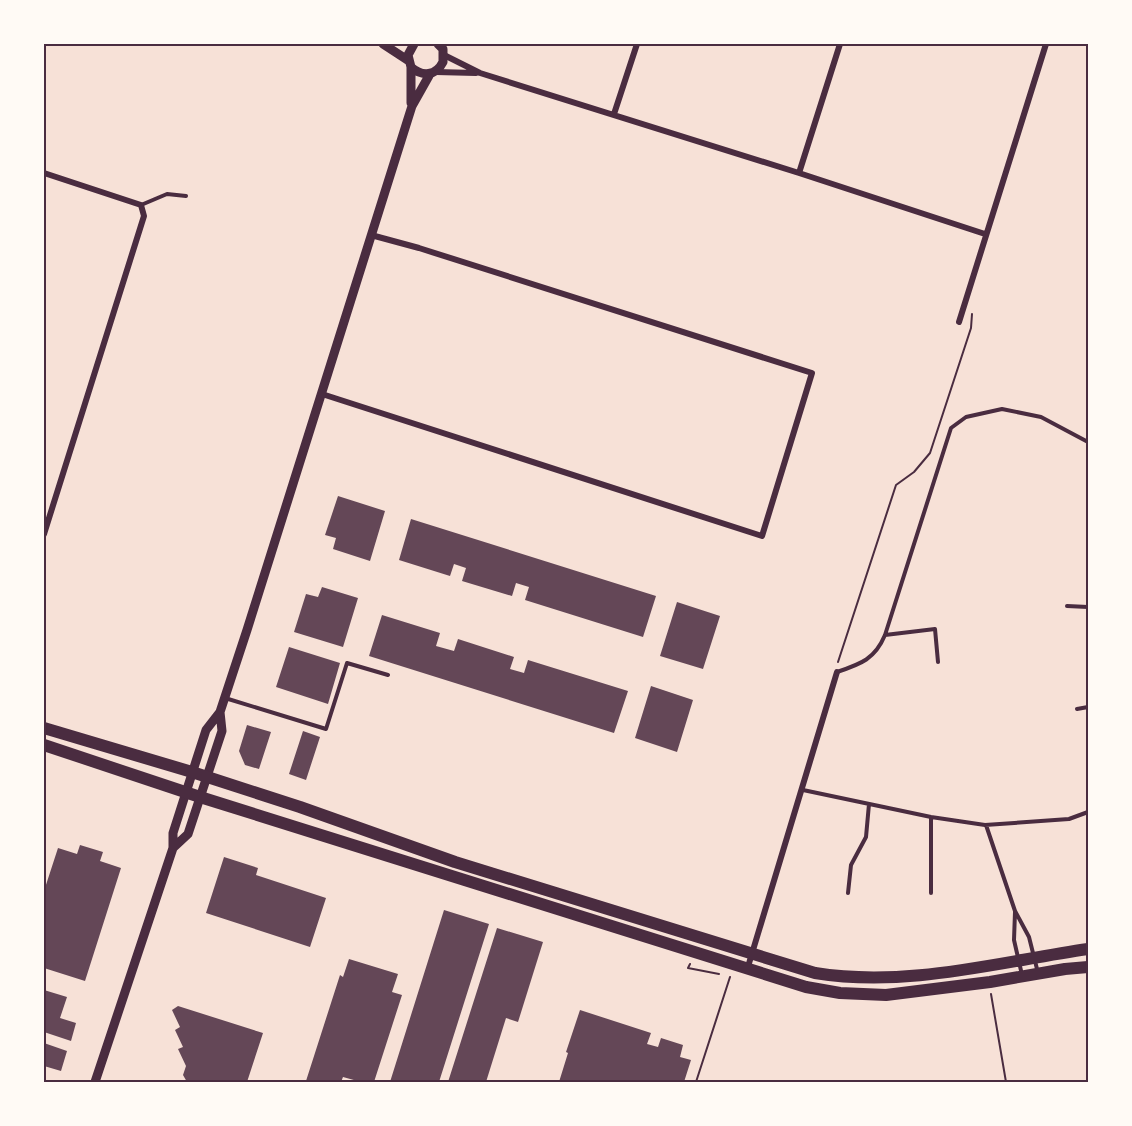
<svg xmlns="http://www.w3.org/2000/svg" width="1132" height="1126" font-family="'Golos Text',sans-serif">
  <rect width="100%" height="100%" fill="#f7e1d7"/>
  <path fill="#644757" d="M338,496L385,511L370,561L333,549L336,538L325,535Z
    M411,519L656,596L643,637L525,600L529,587L516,583L512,596L462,581L466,568L454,564L450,576L399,560Z
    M322,587L358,598L343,647L294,632L306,594L318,597Z
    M677,602L720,616L703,669L660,656Z
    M382,615L440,633L436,646L454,651L458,639L514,657L510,669L524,673L528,660L628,691L614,733L369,656Z
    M289,647L340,663L328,704L276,687Z
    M651,686L693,700L677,752L635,738Z
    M247,725L271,732L259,769L245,765L239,751Z
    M303,731L320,737L306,780L289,774Z
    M80,845L103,852L100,861L121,868L85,981L44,968V891L58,848L77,854Z
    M224,857L258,868L256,875L326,898L310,947L206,913Z
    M444,910L489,924L439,1082H390Z
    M497,928L543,942L518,1022L506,1018L486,1082H448Z
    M349,959L398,974L392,992L402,995L374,1082H361L343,1077L341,1082H312L306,1081L340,975L343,977Z
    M44,990L67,997L60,1018L76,1023L71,1041L44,1032Z
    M178,1006L263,1033L247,1082H187L183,1075L186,1066L178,1049L183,1047L175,1030L180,1027L172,1010Z
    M580,1010L651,1033L647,1044L658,1047L661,1038L683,1045L680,1057L691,1060L684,1082H559L568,1053L566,1052Z
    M44,1043L67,1051L61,1071L44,1066Z"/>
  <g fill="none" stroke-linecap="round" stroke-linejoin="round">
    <path stroke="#4a2c40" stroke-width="2" d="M838,662L896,485L914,472L930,453L971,328L972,314
      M690,964L688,968L719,974
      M991,994L1006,1082
      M696,1082L730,977"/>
    <path stroke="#4a2c40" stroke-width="4" d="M141,205L167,194L186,196
      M1067,606L1088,607
      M885,635L935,629L938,662
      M837,672C861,664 875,659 885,635L951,428L966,417L1002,409L1041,417L1088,442
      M225,698L326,729L347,663L388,675
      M1077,709L1088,707
      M803,790L931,817L985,825L1069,819L1088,812
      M931,817V893
      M986,825L1015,911L1029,937L1038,973
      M848,893L851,865L866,837L869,804
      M1015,912L1014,940L1022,975"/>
    <path stroke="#4a2c40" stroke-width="6" d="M444,55L480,73L799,173L985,234
      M436,72L476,73
      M614,114L637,44
      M44,173L141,205L144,216L44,534
      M799,173L840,44
      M959,322L1046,44
      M322,394L762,536L812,373L419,248L371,235
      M747,970L837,672"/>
    <path stroke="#4a2c40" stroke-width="9" d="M383,44L409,61
      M414,44L408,55L411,67C422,77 436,76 443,62V49L438,44
      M411,67V103
      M173,848L188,834L222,731L220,712
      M95,1082L173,848V833L206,730L220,712L247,630L412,106L430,74"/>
    <path stroke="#4a2c40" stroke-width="12" d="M44,728L192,772L300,807L455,862L815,973C907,988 998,962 1088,949
      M44,745L200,797L806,987L840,993L886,995L990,982L1065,969L1088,967"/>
  </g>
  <rect width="1132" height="1126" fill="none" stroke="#fffaf5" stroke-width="90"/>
  <rect x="45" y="45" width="1042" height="1036" fill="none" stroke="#4a2c40" stroke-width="2"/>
</svg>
